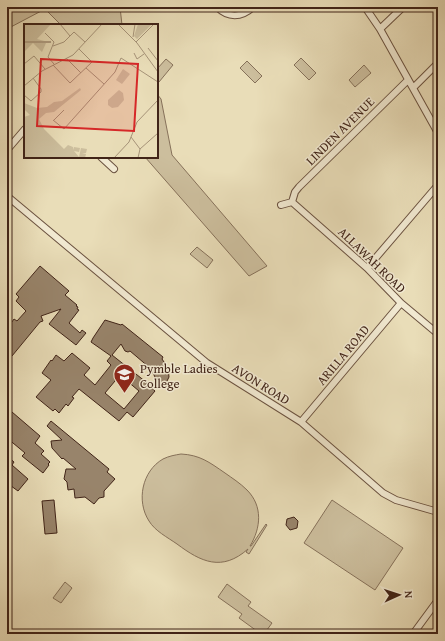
<svg xmlns="http://www.w3.org/2000/svg" width="445" height="641" font-family="'Gentium Book Plus',serif">
  <rect width="100%" height="100%" fill="#e9ddb8"/>
  <filter id="stains"><feTurbulence type="fractalNoise" baseFrequency=".005" numOctaves="4"/><feColorMatrix values="0 0 0 0 .2 0 0 0 0 .09 0 0 0 0 .02 0 0 0 .5 -.17"/></filter>
  <radialGradient id="worn" r=".72"><stop offset=".6" stop-color="#630" stop-opacity="0"/><stop offset="1" stop-color="#630" stop-opacity=".3"/></radialGradient>
  <path fill="#ccbe9d" stroke="#86715a" d="M7,7H120L122,25H61L45,9L7,29Z
    M301,58L316,73L309,80L294,65Z
    M166,59L173,65L159,82L157,80V69Z
    M247,61L262,76L255,83L240,68Z
    M364,65L371,73L355,87L349,80Z
    M157,94L161,99L172,155L267,266L249,276L145,157H157Z
    M197,247L213,260L207,268L190,254Z
    M181,454C200,455 209,462 225,473C232,478 240,483 247,490C263,506 261,528 250,546H251L266,524L267,525L249,554L246,552L248,549C222,572 201,562 177,544C167,537 155,531 149,521C136,501 142,471 163,459C169,456 175,455 181,454Z
    M332,500L403,548L375,590L304,543Z
    M65,582L72,588L61,603L53,598Z
    M227,584L251,602L248,606L272,623L264,634H261L239,618L242,614L218,597Z"/>
  <path fill="#98846b" stroke="#412418" fill-rule="evenodd" d="M40,266L69,291L65,295L77,305L76,306L78,307L77,309L79,310L69,323L80,333L82,330L86,333L76,345L49,324L61,309L41,316L43,321L40,322L12,356L11,355L7,361V333L11,328L9,326L14,319L17,321L26,311L16,301L19,297L16,294Z
    M105,320L121,325L122,324L163,357L162,359L168,368L169,377L165,385L156,379L153,373L150,371V368L130,351L128,352L125,351L121,344L112,355L146,382V383L155,391L133,417L127,412L119,421L79,389L72,397L74,398L68,406L66,404L59,413L55,409L53,411L36,397L51,380L42,373L51,360L52,361L56,355L64,361L72,353L90,368L84,375L95,385L111,365L107,361L111,356L91,342L93,338ZM120,375L139,391L124,409L105,393Z
    M12,412L40,436L35,443L44,451L41,454L50,462L48,464L49,465L43,473L22,456L25,453L7,438V419Z
    M51,421L109,469L107,472L115,479L104,491V497L99,498L94,504L85,497L75,498L74,489L68,490L67,482L64,479L66,469H76L63,458L62,459L52,448L51,441L62,440L47,426Z
    M7,456L14,462L12,465L28,479L18,491L7,483Z
    M54,500L57,533L45,534L42,501Z
    M294,517L298,521L297,528L290,530L286,525L287,519Z"/>
  <g fill="none" stroke-linecap="round" stroke-linejoin="round">
    <defs>
      <path id="minor" d="M217,7C228,18 241,18 253,7
        M365,7L380,29L438,133
        M380,29L403,7
        M413,88L438,63
        M7,150L25,129
        M101,157L114,169
        M7,196L207,363L301,422L383,493L396,500L438,512
        M292,202L367,268L401,303L438,334
        M292,202L295,192L299,187L408,80
        M281,205L292,202
        M367,268L438,185
        M301,422L401,303
        M413,634L438,600"/>
    </defs>
    <use href="#minor" stroke="#6b5240" stroke-width="8"/>
    <use href="#minor" stroke="#f1e9d1" stroke-width="6"/>
    <defs>
      <path id="rail" d="M435,634L438,630"/>
    </defs>
    <use href="#rail" stroke="#412418" stroke-width="3.5"/>
    <use href="#rail" stroke="#f1e9d1" stroke-width="2" stroke-dasharray="6" stroke-linecap="butt"/>
  </g>
  <defs>
    <symbol id="school-pin" viewBox="-11 -11 22 30"><path d="M0 17L-7.5 6A9.5 9.5 0 1 1 7.5 6Z" fill="#8f2418" stroke="#f1e9d1"/><path d="M0-5L7-2L0 1L-7-2ZM-4 1L0 2.5L4 1V4Q0 6-4 4Z" fill="#fff"/></symbol>
  </defs>
  <g fill-rule="evenodd">
    <use href="#school-pin" x="112" y="362" width="25" height="34"/>
  </g>
  <g text-anchor="middle" dominant-baseline="central" stroke-width="3" stroke-linejoin="round" paint-order="stroke">
    <g font-size="13" fill="#412418" stroke="#f1e9d1">
      <text transform="translate(340 131) rotate(-45)">LINDEN AVENUE</text>
      <text transform="translate(372 260) rotate(44)">ALLAWAH ROAD</text>
      <text transform="translate(343 355) rotate(-50)">ARILLA ROAD</text>
      <text transform="translate(261 384) rotate(32)">AVON ROAD</text>
    </g>
    <g font-size="13" fill="#412418" stroke="#f1e9d1" text-anchor="start">
      <text x="140" y="368">Pymble Ladies<tspan x="140" dy="15">College</tspan></text>
    </g>
  </g>
  <g transform="translate(24 24)">
    <rect width="134" height="134" fill="#e9ddb8"/>
    <path d="M0,0H27L13,15L28,19H22L18,28L9,19L0,28ZM114,0L127,1L113,15L110,12ZM99,45L106,50L98,60L92,56ZM56,64L57,66L30,88L22,89L15,95L20,105L40,125L44,121L49,123V126L50,123L56,124L55,128L50,127L55,133L57,124L63,125L62,129H58L62,130L61,134H0V93L6,91L0,85V79L13,84L23,83L30,78L38,77ZM95,66L99,69L100,76L94,83L88,84L84,81V76Z" fill="#ccbe9d"/>
    <path fill="none" stroke="#b09e82" stroke-width="2" d="M0,18H27"/>
    <path fill="none" stroke="#a69378" stroke-width="1" d="M36,0L46,12M94,0L113,19L134,48M21,9L30,18L24,33L30,40M109,13L111,0M112,18L130,0M29,22L40,18L50,8L61,18M124,24L134,37M110,29L113,35L120,30M42,34L57,49M0,40L10,32L21,45M29,41L46,59M62,44L80,60M46,59L68,38L55,25M0,62L18,47L49,31L78,0M0,71L7,77L17,68V65L9,54M29,96L40,105M30,96L40,86M40,105L91,48L97,34L134,58M107,113L116,125M90,134L105,118L113,98L134,76M114,134L116,125L134,109"/>
    <path fill="#d62828" fill-opacity="0.15" stroke="#d62828" stroke-width="2" d="M17,35L114,40L110,107L13,102Z"/>
    <rect width="134" height="134" fill="none" stroke="#412418" stroke-width="2"/>
  </g>
  <rect width="445" height="641" fill="none" stroke="#e9ddb8" stroke-width="24"/>
  <rect x="8" y="8" width="429" height="625" fill="none" stroke="#412418" stroke-width="2"/>
  <rect x="12" y="12" width="421" height="617" fill="none" stroke="#412418"/>
  <g transform="translate(399 595) rotate(87)" stroke="#f1e9d1" stroke-width="3" paint-order="stroke">
  <path d="M0-3L7 15L0 10L-7 15Z" fill="#412418"/>
  <text y="-6" font-size="11" font-weight="bold" text-anchor="middle" fill="#412418">N</text>
  </g>
  <rect width="100%" height="100%" filter="url(#stains)"/>
  <rect width="100%" height="100%" fill="url(#worn)"/>
</svg>
